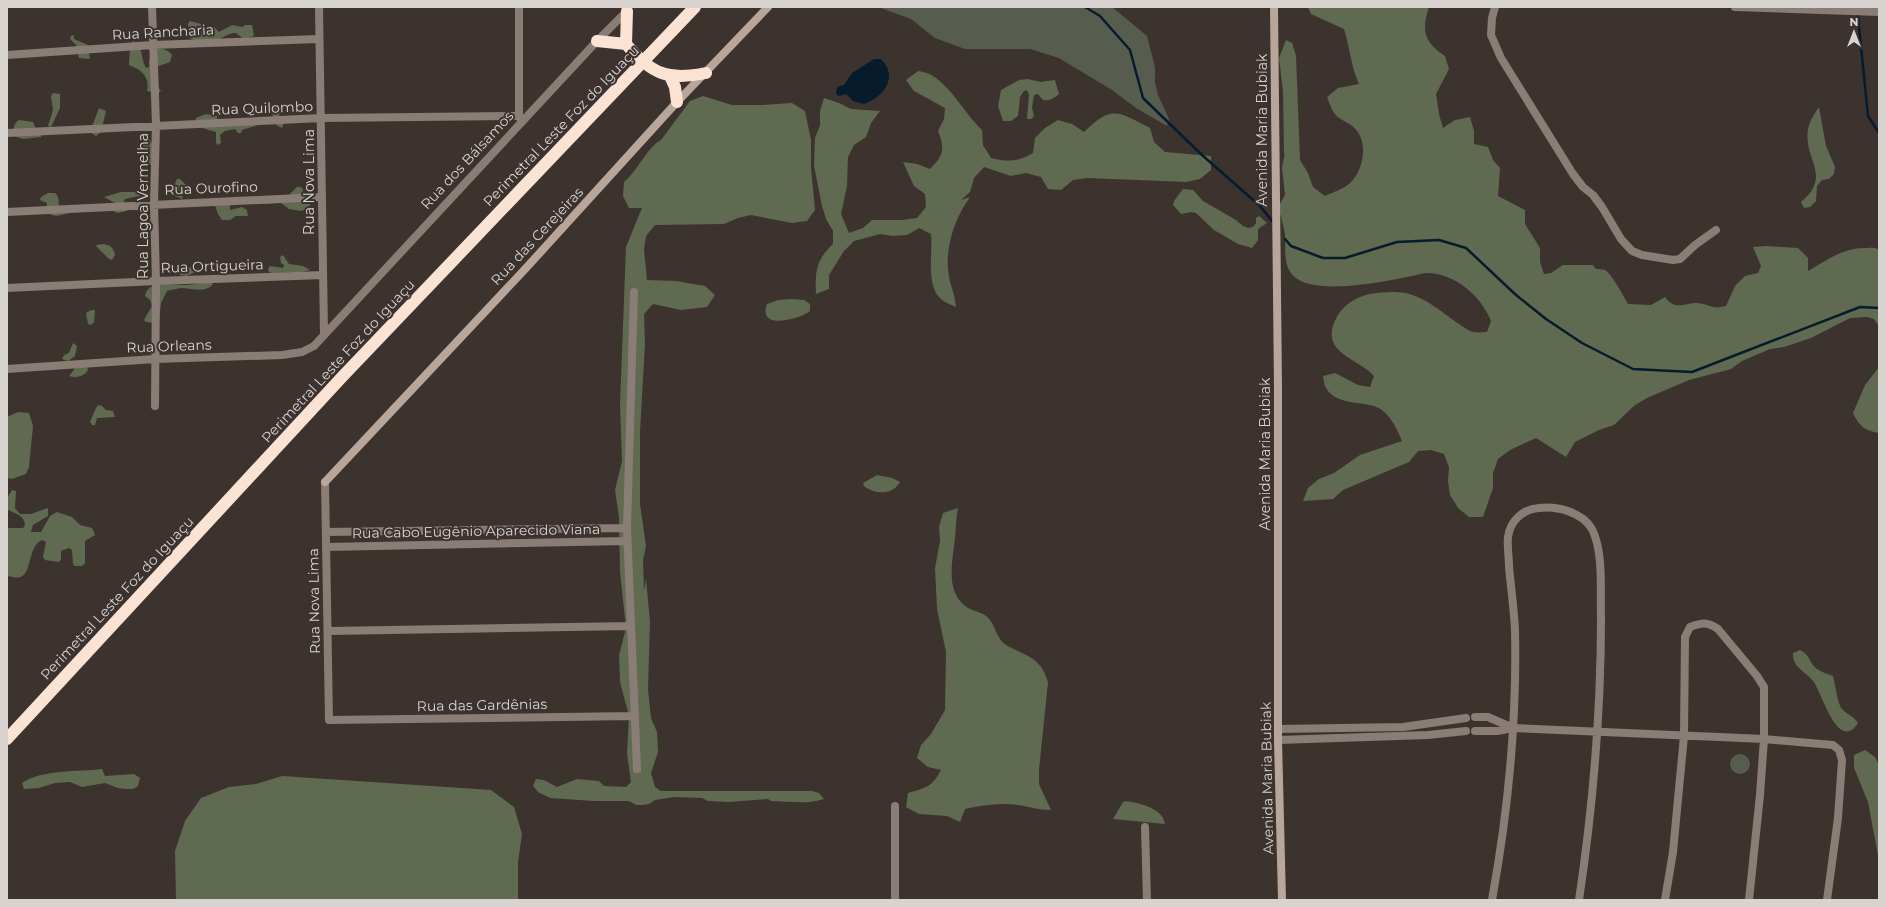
<svg xmlns="http://www.w3.org/2000/svg" width="1886" height="907" font-family="Montserrat,sans-serif">
  <rect width="100%" height="100%" fill="#3c332f"/>
  <path fill="#575d4e" d="M878,7H1112L1147,36L1155,67V82L1158,95L1169,119L1167,126L1136,108L1112,90L1059,58L1030,49H965L935,38L911,19Z
    M1730 764a10 10 0 1 1 20 0a10 10 0 1 1-20 0Z"/>
  <path fill="#5f6a51" d="M1308,7H1429C1421,31 1424,42 1445,56L1449,69L1436,94L1439,114L1443,128L1455,120L1470,117L1474,131V144L1488,147L1493,160L1500,168L1498,196L1525,210V224L1540,248V262L1544,274L1551,273L1563,265H1593L1596,269C1599,269 1603,269 1605,270C1612,274 1624,297 1628,304L1651,305L1665,297C1675,311 1684,303 1697,303C1710,304 1712,310 1726,306L1735,286L1745,276L1758,273L1761,266L1753,247L1766,246L1798,248L1808,258V271C1827,260 1844,247 1867,248C1872,248 1875,247 1879,250V326L1874,319L1867,317L1850,318L1811,338L1784,347L1770,349L1742,361L1731,369L1689,380L1647,398L1635,405L1614,425L1599,430L1575,442L1566,457L1536,438L1510,450L1498,459L1493,473V488L1483,517H1469L1458,508L1450,495L1448,481L1449,467L1444,454L1431,450L1418,451L1409,462L1343,490L1333,499L1303,501L1308,488L1319,479L1334,473L1360,455L1402,441C1398,431 1392,418 1382,410C1367,399 1338,408 1326,388C1324,385 1324,380 1323,376L1335,373L1358,385L1370,387L1374,376C1357,357 1316,353 1338,315C1345,304 1356,297 1370,294C1381,292 1394,291 1406,293C1424,297 1441,311 1456,322C1461,325 1468,331 1474,332C1478,333 1483,332 1487,332L1491,321C1481,295 1453,272 1425,273C1397,279 1310,300 1291,273C1283,262 1286,247 1285,234C1283,225 1281,216 1278,207L1285,195L1282,168L1285,152L1284,155L1283,91L1279,58L1286,40L1292,43L1296,56L1300,160L1308,173L1313,187L1325,196C1333,192 1344,189 1350,183C1363,171 1368,145 1357,131C1352,123 1340,121 1335,114C1331,109 1329,102 1327,97L1338,88L1359,84C1351,67 1350,48 1344,29L1311,14Z
    M190,21L201,24L207,34L212,30L210,27H214L219,32L232,25L242,27L245,25H252L254,36L244,39L236,33C227,33 217,40 211,47H204L190,38L188,24Z
    M74,35V39L88,45L90,59L79,58L76,45L70,39L71,36Z
    M133,41C145,51 140,57 146,68L149,67V60L154,49C161,48 168,49 172,55L170,62L156,67V84L161,91L158,93L147,91C150,77 142,70 129,65L130,47Z
    M918,71C923,72 929,73 933,76C953,89 965,114 982,130L983,145L991,158C1009,162 1017,162 1033,153L1035,138L1045,128L1058,120L1072,124L1084,132C1112,104 1119,112 1150,128L1154,142L1165,152L1211,156V170L1200,179L1186,182L1087,178L1073,180L1061,190L1048,189L1041,177L1026,173L1011,176L984,167L974,178L970,192L961,200L970,197C954,219 944,250 949,277C951,287 955,295 956,307C952,305 946,303 942,300C925,286 933,254 931,234L919,228L907,235L893,236L880,234L854,241L844,251L829,275V289L816,294C815,271 816,260 833,244V231L826,219L822,206L814,166L815,138L820,125V111L824,98L839,103L851,109L880,111L871,123L866,137L854,145L848,157L847,186L841,214L849,233L863,228L872,220H902L917,218L926,207L925,194L914,186L903,162L917,164L930,169C944,155 945,149 938,131L944,119L945,108L914,91L906,80Z
    M1028,79L1040,82L1055,80L1059,94C1056,97 1047,103 1042,99C1041,98 1040,96 1038,94L1034,95L1032,108L1034,116L1031,119H1027L1029,94L1027,90L1024,91L1020,97L1018,116L1011,121H1003L998,106L1001,90L1019,80Z
    M53,93L60,94V108L51,127L48,126L53,110L51,96Z
    M703,96L732,105H762L792,103L805,111L811,140V167L815,210L807,221L792,223L751,215L738,218L724,224L655,225L646,236L644,250L647,280L676,281L705,286L715,295L707,307L681,310L653,304L644,314L645,343L640,432V504L646,546L643,560L644,591L646,579L650,621L648,690L651,718L657,732L658,752L651,773L655,787L661,791H812L819,793L824,799C807,805 788,801 771,801L768,799L729,802L708,801L702,798L675,797L655,800L649,804L643,805H636L629,801H594L550,798L538,792L533,786L536,779L544,780L557,787L577,779L599,781L604,786L626,787L631,782L627,754L629,716L620,682L619,655L626,628L620,572L619,517L615,490L622,461L620,405L626,247L642,208H629L623,196L624,182C636,173 649,145 661,140L690,101Z
    M268,104L282,105V108L279,115L284,123L282,128L276,125L272,114L265,107Z
    M1819,107L1826,146L1835,167L1834,174L1829,179L1822,180L1817,186L1816,201L1810,207L1804,208L1801,202C1833,176 1803,159 1808,130C1809,122 1814,114 1819,107Z
    M99,108L106,111L101,132L96,136L90,132Z
    M206,114L217,116V119L257,122L258,125L242,130L241,133H238L235,129L225,131L220,135L221,143L218,145L216,143V132L199,127L195,121L196,118Z
    M19,120L33,122L36,129L41,134V137L23,139L14,136C13,130 13,124 19,120Z
    M145,137L149,138L152,144L153,163L150,165L141,160L140,142L141,139Z
    M177,179H180L186,185L182,199L175,196L174,186Z
    M297,187H301L303,190L302,194L314,198L308,208L301,211L289,209L281,203L257,204L289,195Z
    M1183,189L1193,190L1203,201L1236,220L1243,226L1248,228L1253,227L1256,223V218L1259,216L1267,223L1258,229V240L1252,248L1238,244L1214,230L1196,213L1191,212L1181,214L1173,205L1174,201Z
    M121,192H139L143,195L125,199L124,202L127,211L117,213L112,210L115,203L104,197Z
    M48,193H55C60,198 58,200 59,206L69,213C60,215 54,219 46,211L47,203L40,200L41,197Z
    M230,204V210L242,207L247,210L248,216H236L230,220H222L218,214L215,205Z
    M104,244C110,245 114,248 115,255L112,260L109,259L97,247L96,245Z
    M283,255L289,264L303,266L310,270L302,272L273,273L269,272L268,269L270,266L283,268L284,265L281,263L280,257Z
    M178,267L197,268L198,271L186,276L180,275L177,271Z
    M209,280L213,284C206,293 193,289 183,288C178,288 172,290 167,291L161,303L159,321L156,323L146,322L144,320L152,306L150,300L145,296C148,278 176,286 187,285C195,284 202,283 209,280Z
    M791,299L804,300L810,304V311C800,319 757,331 767,304L778,300Z
    M91,310H95L94,322L91,325L88,324L86,313Z
    M73,343L77,346L75,356L68,361L62,359L64,355L69,353Z
    M76,367H87L88,370C84,377 76,378 69,376Z
    M1879,367V433C1865,431 1859,426 1853,413L1865,385Z
    M98,405L102,406L106,410L113,411L115,417L97,418L95,425H92L90,422L96,408Z
    M18,412L29,413L33,426L29,467L26,474L12,479L7,478V417Z
    M877,475L892,478L900,482C893,495 875,495 864,486L863,483Z
    M12,490L16,491L15,508L20,514H31L48,508V516L33,525L31,532H41L50,516L57,512L72,517L80,525L92,528L95,535L85,541V563L82,566H75L73,564L72,550L69,548L61,551V559L59,562L45,560L43,557L46,542L42,540C24,548 36,588 7,575V528H23L25,525C24,514 14,514 7,509V498Z
    M958,508C956,518 956,528 955,538C953,559 945,589 964,605C971,612 984,611 990,620C996,628 997,639 1006,645C1027,657 1040,656 1048,682L1039,770V784L1051,810C1041,810 1033,808 1024,806C1004,802 984,805 965,809L960,822L947,816L919,814L906,807L908,793C926,788 932,787 941,770L928,767L917,758L921,745L931,734L945,710L946,652L937,609L935,568L940,541L939,527L943,513Z
    M1800,650C1810,654 1809,663 1817,669C1821,672 1828,674 1833,676C1835,683 1838,705 1842,709C1847,715 1853,715 1858,723C1838,754 1822,692 1813,681C1805,671 1792,667 1793,653Z
    M1865,750L1875,757L1879,765V861L1868,802L1854,768V755Z
    M102,769L105,776L134,774L140,778L138,786L133,789H125L118,788L105,783L82,787L70,782L55,783L39,788L24,789L22,783C43,769 78,772 102,769Z
    M282,776L491,790L514,807L522,834L518,862V900H176L175,851L185,821L201,798L229,787L256,784Z
    M1126,801C1139,803 1163,808 1165,824L1113,819L1123,802Z"/>
  <path fill="#061c2c" d="M874,59H881C899,77 884,97 864,104L853,101L846,94L839,96L836,94L837,87L844,85L852,73Z"/>
  <g fill="none" stroke-linecap="round" stroke-linejoin="round">
    <path stroke="#061c2c" stroke-width="2.5" d="M1085,7L1100,16L1130,50L1143,98L1202,155L1260,206L1272,221
      M1857,7L1868,116L1879,133
      M1285,239L1291,246L1323,258H1345L1397,242L1439,240L1466,248L1516,295L1546,319L1582,343L1633,369L1692,372L1860,307L1879,308"/>
    <path stroke="#8a7d76" stroke-width="8" d="M152,7L156,125L154,204L156,281L155,406
      M319,7L324,333
      M519,7V116L521,120
      M1495,7L1492,18L1491,35L1501,58L1573,174L1583,187L1593,195L1602,207L1621,239L1632,251L1642,255L1673,260L1680,259L1695,245L1716,230
      M1735,7L1879,12
      M7,55L153,45L319,39
      M7,133L322,118L519,116
      M7,212L321,197
      M7,288L156,281L323,275
      M634,292L627,528L637,769
      M7,369L155,359L282,355L302,352L314,346L597,41L628,10
      M325,482L329,720L634,716
      M326,532L627,528
      M326,547L627,541
      M329,631L631,626
      M1475,717H1488L1513,728
      M1278,729L1403,727L1466,718
      M1475,731H1497L1513,728L1764,739L1833,745L1839,750L1842,760L1838,818L1827,900
      M1278,740L1428,735L1466,731
      M895,806V900
      M1145,827L1147,900
      M1492,900C1508,812 1517,720 1515,630C1514,609 1511,588 1509,567C1509,557 1507,546 1508,537C1510,521 1523,509 1539,508C1558,506 1582,512 1592,529C1604,553 1600,591 1601,617C1601,712 1593,806 1579,900
      M1665,900L1673,852L1684,736L1685,637L1690,627C1701,623 1707,621 1718,629L1757,676L1764,687V739L1760,795L1749,900"/>
    <path stroke="#b9a69a" stroke-width="8" d="M1274,7L1278,389V740L1282,900
      M325,482L527,267L677,102L768,7"/>
    <path stroke="#fbe3d4" stroke-width="12" d="M597,41L626,44C651,74 668,81 706,73
      M626,44L627,11
      M670,76L675,87L677,102
      M7,739L342,377L695,7"/>
  </g>
  <g text-anchor="middle" dominant-baseline="central" stroke-width="4" stroke-linejoin="round" paint-order="stroke">
    <g font-size="14" fill="#d9d3d0" stroke="#3c332f">
      <text transform="translate(163 32) rotate(-3)">Rua Rancharia</text>
      <text transform="translate(262 108) rotate(-2)">Rua Quilombo</text>
      <text transform="translate(561 126) rotate(-46)">Perimetral Leste Foz do Iguaçu</text>
      <text transform="translate(1262 130) rotate(-90)">Avenida Maria Bubiak</text>
      <text transform="translate(467 160) rotate(-47)">Rua dos Bálsamos</text>
      <text transform="translate(309 182) rotate(-90)">Rua Nova Lima</text>
      <text transform="translate(211 188) rotate(-2)">Rua Ourofino</text>
      <text transform="translate(143 206) rotate(-90)">Rua Lagoa Vermelha</text>
      <text transform="translate(537 236) rotate(-47)">Rua das Cerejeiras</text>
      <text transform="translate(212 266) rotate(-2)">Rua Ortigueira</text>
      <text transform="translate(169 346) rotate(-2)">Rua Orleans</text>
      <text transform="translate(338 361) rotate(-47)">Perimetral Leste Foz do Iguaçu</text>
      <text transform="translate(1265 454) rotate(-90)">Avenida Maria Bubiak</text>
      <text transform="translate(476 531) rotate(-1)">Rua Cabo Eugênio Aparecido Viana</text>
      <text transform="translate(117 598) rotate(-47)">Perimetral Leste Foz do Iguaçu</text>
      <text transform="translate(314 601) rotate(-91)">Rua Nova Lima</text>
      <text transform="translate(482 705) rotate(-1)">Rua das Gardênias</text>
      <text transform="translate(1267 778) rotate(-91)">Avenida Maria Bubiak</text>
    </g>
  </g>
  <rect width="1886" height="907" fill="none" stroke="#d9d3d0" stroke-width="16"/>
  <g transform="translate(1854 32)" stroke="#3c332f" stroke-width="3" paint-order="stroke">
  <path d="M0-3L7 15L0 10L-7 15Z" fill="#d9d3d0"/>
  <text y="-6" font-size="11" font-weight="bold" text-anchor="middle" fill="#d9d3d0">N</text>
  </g>
</svg>
